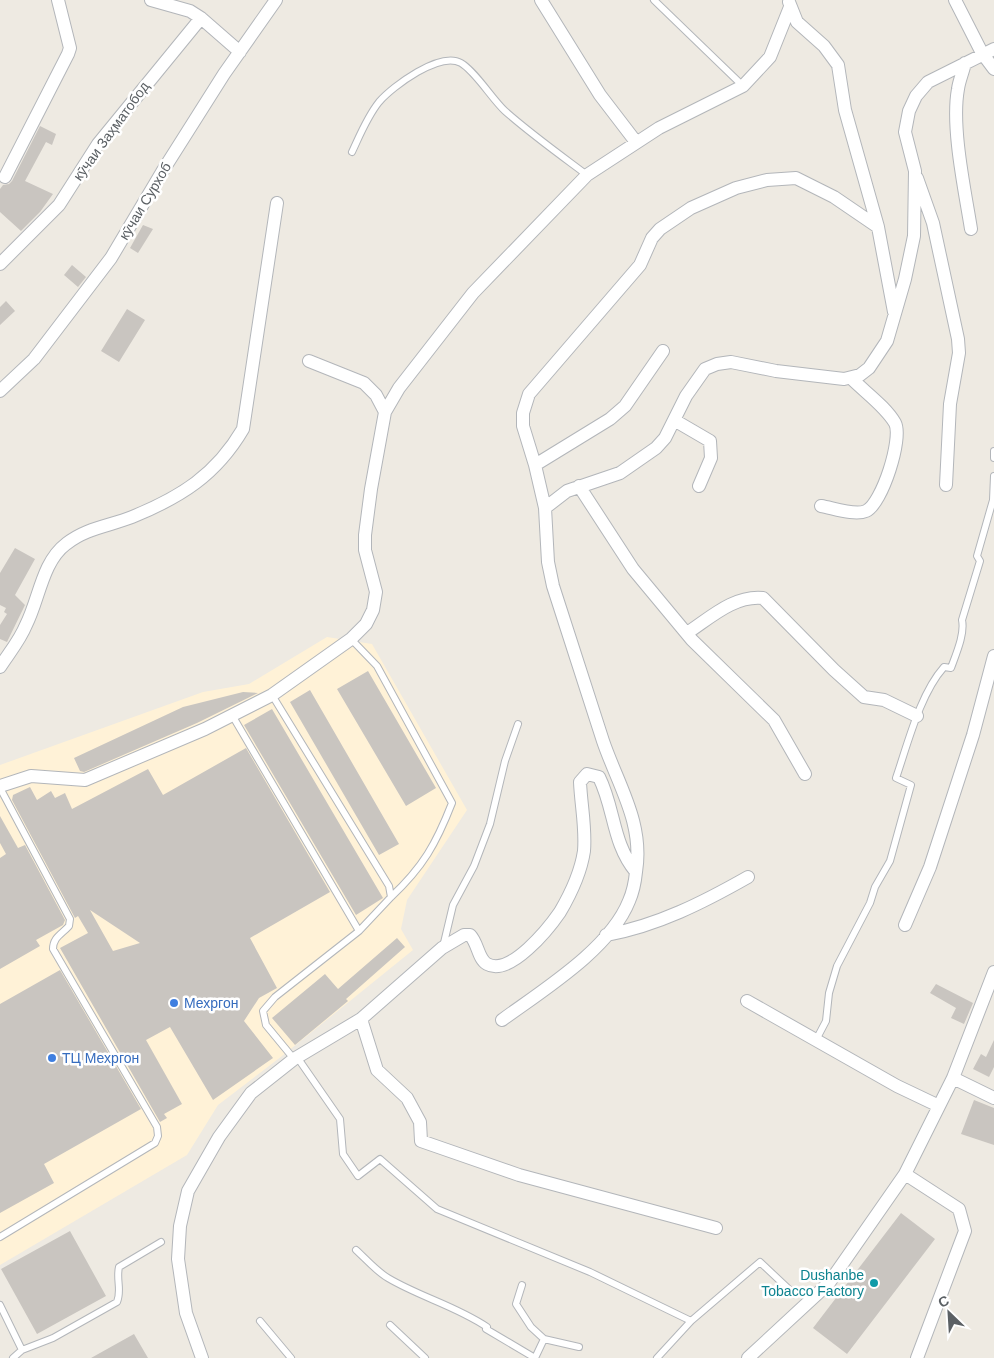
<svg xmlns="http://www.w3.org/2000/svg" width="994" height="1358" font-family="Arial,sans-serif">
  <rect width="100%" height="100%" fill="#eeeae2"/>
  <path fill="#fff2d7" d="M327,637L372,644L467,810L407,900L401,929L413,950L282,1056L218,1105L187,1155L0,1265V765L203,692L249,684Z"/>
  <path fill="#c9c5c0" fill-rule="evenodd" d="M40,126L56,134L52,145L46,142L25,181L53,194L40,212L21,231L0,212V189L3,185L9,184L12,181Z
    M143,225L153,229L138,253L130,248Z
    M72,265L86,277L78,287L64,275Z
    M6,301L15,311L0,325V307Z
    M127,309L145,320L119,362L101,351Z
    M15,548L35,559L15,595L25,605L7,642L0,639V625L7,614L4,612L6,608L0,605V573Z
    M368,671L436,788L406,806L337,689Z
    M310,690L399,844L379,855L290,702Z
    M243,692L258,693L197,723L84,772L80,771L74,758L183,707Z
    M272,709L383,898L356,915L244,725Z
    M246,748L330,892L250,938L277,988L259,998L244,1021L273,1058L213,1100L170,1027L146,1040L182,1104L164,1114L167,1118L160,1122L60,948L88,933L78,916L75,918L12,800L13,795L30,787L37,800L51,791L55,798L65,793L72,809L148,769L163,795ZM90,910L140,943L113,951Z
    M0,816L18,848L25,845L65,920L63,925L36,940L40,946L0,969V858L6,854L0,843Z
    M397,938L405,947L346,999L348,1001L295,1045L272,1018L325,974L338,989Z
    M60,970L141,1109L44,1164L54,1183L0,1213V1004Z
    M936,984L973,1003L964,1024L951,1018L956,1008L930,993Z
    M994,1040V1067L989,1077L973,1069L981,1054L986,1057Z
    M974,1100L994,1108V1145L961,1134Z
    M901,1213L935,1239L847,1354L813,1328Z
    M70,1231L106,1296L37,1334L1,1269Z
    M134,1334L148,1358H91Z"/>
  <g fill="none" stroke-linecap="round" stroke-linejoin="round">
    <defs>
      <path id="lane" d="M654,0L743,86
        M352,152C360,135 367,117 379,102C393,86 440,51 461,63C475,71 492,99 505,111C531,134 559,154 587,175
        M994,451V458
        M351,639L377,666L452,803C436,844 423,867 391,897
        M272,695L389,886L391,897L359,931L275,997L263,1011L266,1025L294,1059
        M232,715L359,931
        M0,788L70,919L69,926C62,934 53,937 53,949L157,1127L158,1136L155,1143L0,1237
        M443,947L453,905L474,866L490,824L505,761L518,724
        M816,1040L826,1021L829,993L837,966L870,903L875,887L890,861L911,785L896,778C908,743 920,694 944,667L951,668C956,654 965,634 962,620L980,561L977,556L993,500L994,476
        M297,1057L340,1119L343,1154L358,1176L380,1159L437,1209L590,1272L691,1321L760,1262L794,1294
        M356,1250C366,1259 376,1271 388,1278C420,1297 456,1306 487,1327L486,1329L535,1358
        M522,1285L516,1304L531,1327L544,1339L579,1347
        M0,1305L22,1350L13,1358
        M260,1321L291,1358
        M390,1325L425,1358
        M22,1350L53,1338L117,1302C122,1290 116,1280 119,1267L161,1242
        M535,1358L544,1339
        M657,1358L691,1321"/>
      <path id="street" d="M151,0L190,11L201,18L240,52
        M541,0L600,95L636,142
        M955,0L982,53L994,69
        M789,2L797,22L824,46L838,65L845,110L878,227L894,312
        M965,63C963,72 959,81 958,89C951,127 965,191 971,229
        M5,177L68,54L70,48L58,0
        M917,178L933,223L958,339L959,353L950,404L946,485
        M0,264L59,205L98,144L201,18
        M309,361L364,383L376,395L385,412
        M0,391L34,359L111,258L162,172L224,74L276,0
        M674,420L710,441L711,458L699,486
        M535,465L610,419L625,406L663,351
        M579,486L633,569L692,640L774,720L805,774
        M821,506C833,508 855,516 866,511C882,504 903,438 895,423C886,407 865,392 852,379
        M545,508L535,465L523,426V413L529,394L640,265L652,238L660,229L691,208L736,188L767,180L796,178L834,197L878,227
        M687,633C710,618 734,595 763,598L834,670L864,697L884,700L917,716
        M0,667C9,653 20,640 26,625C39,600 42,562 66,544C86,528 109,526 132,517C181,497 216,475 243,429L277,203
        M0,786L31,776L85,780L205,729L272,695L351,639L366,624L373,610L376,592L365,550V535L371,489L385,412L399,388L473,293L587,175L659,128L743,86L770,57L790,7
        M905,925L930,867L973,735L994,656
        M606,935C657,926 704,902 748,877
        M747,1001L897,1086L939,1106
        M361,1019L377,1070L407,1098L420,1122L421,1141L519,1175L716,1228
        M502,1020C543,990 610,949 629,901C633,892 635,882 636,872
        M953,1078L994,1098
        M905,1174L959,1209L965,1231L917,1358
        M202,1358L186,1313L178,1259L180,1226L188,1191L219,1137L251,1093L294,1059L361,1019L442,948L464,935H470C478,943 478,959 487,964C510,977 549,928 560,912C570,895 581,871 584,851C586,828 581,805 580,782L587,774L599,777C615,809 612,843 636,872C644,823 618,785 603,741C586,689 569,637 553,586L548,562L545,508L567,491L620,473L656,448L665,438L686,396L705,369L717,364L731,362L776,371L844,379L860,375L869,368L887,341L905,279L914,236L915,171L905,132L909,111L916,96L928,82L994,49
        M748,1358L829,1283L905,1174L953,1078L994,972"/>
    </defs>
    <use href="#lane" stroke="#b3b6ba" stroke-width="8"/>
    <use href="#street" stroke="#b3b6ba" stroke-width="14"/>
    <use href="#lane" stroke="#fff" stroke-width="6"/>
    <use href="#street" stroke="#fff" stroke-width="12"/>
  </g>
  <g fill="#3f7fe0" stroke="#fff" stroke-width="2">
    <circle cx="174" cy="1003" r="5"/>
    <circle cx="52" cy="1058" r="5"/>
  </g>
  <circle fill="#0f9aa8" stroke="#fff" stroke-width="2" cx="874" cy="1283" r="5"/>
  <g text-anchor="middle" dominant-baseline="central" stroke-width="5" stroke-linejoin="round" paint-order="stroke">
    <g font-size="14" fill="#5b6064" stroke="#fff">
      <text transform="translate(111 131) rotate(-54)">кӯчаи Заҳматобод</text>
      <text transform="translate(145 201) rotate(-59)">кӯчаи Сурхоб</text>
    </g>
    <g font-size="14" fill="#366cbe" stroke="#fff" text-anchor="start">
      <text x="184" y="1003">Мехргон</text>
      <text x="62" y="1058">ТЦ Мехргон</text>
    </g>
    <g font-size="14" fill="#0d838f" stroke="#fff" text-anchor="end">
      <text x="864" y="1275">Dushanbe<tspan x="864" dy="16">Tobacco Factory</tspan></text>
    </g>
  </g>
  <g transform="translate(949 1313) rotate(335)" stroke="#ffffff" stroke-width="4" paint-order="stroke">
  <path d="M0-4L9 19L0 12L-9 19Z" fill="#5b6064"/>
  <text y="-8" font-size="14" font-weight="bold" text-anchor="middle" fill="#5b6064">С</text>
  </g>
</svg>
